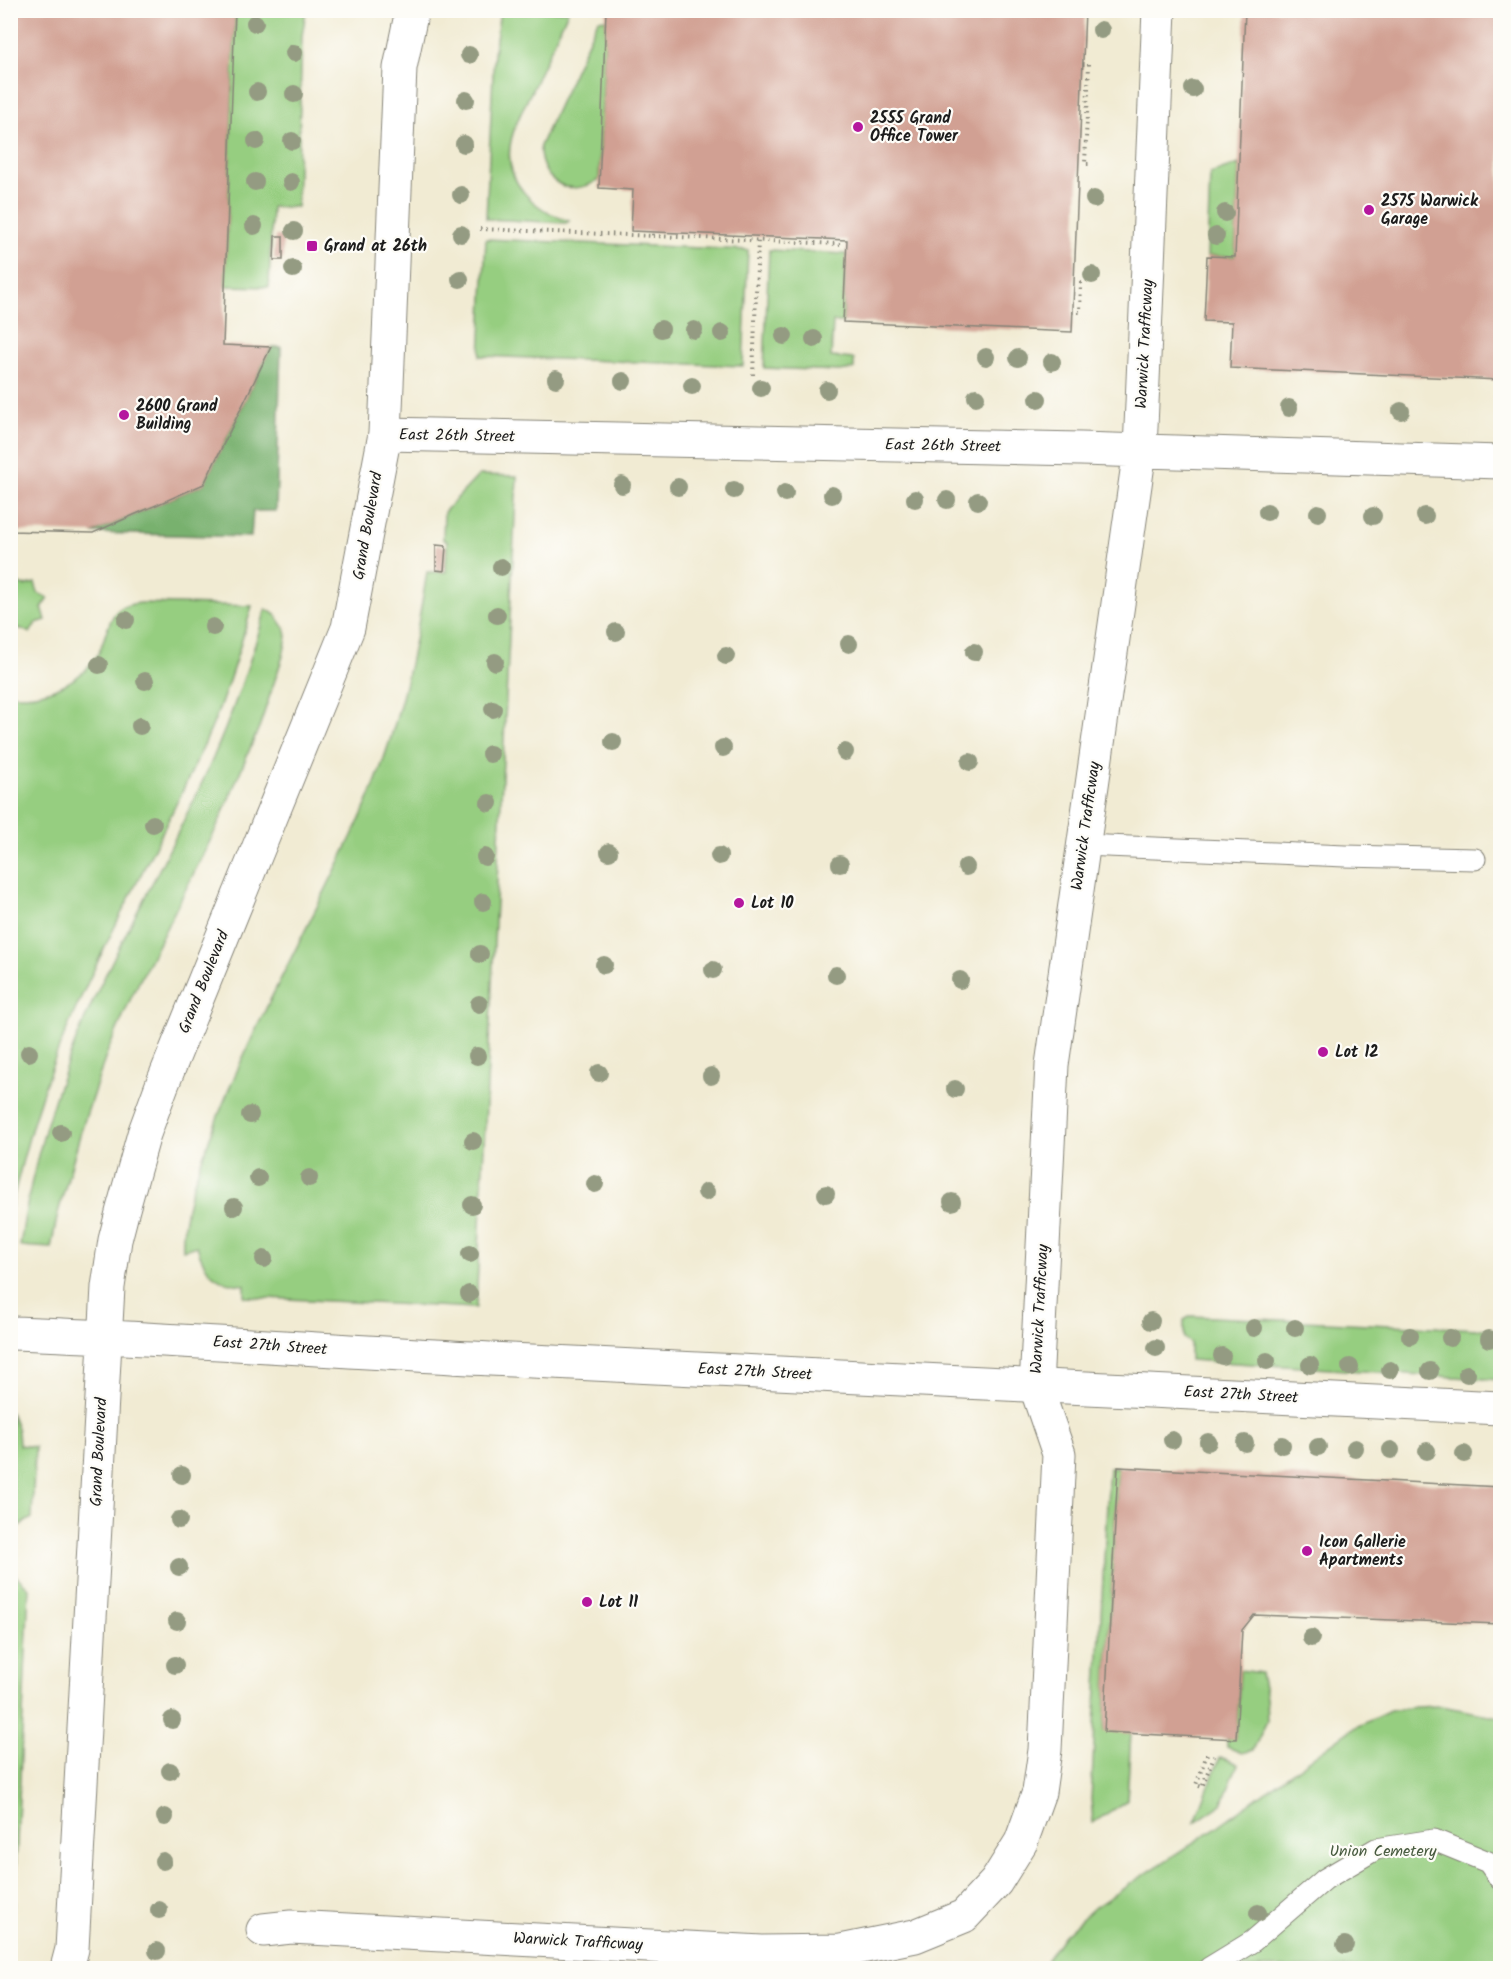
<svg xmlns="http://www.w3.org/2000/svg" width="1511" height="1979" font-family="Kalam,sans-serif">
  <rect width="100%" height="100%" fill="#fdfcf7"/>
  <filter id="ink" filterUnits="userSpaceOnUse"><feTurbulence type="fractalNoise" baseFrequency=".0167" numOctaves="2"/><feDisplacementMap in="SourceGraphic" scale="12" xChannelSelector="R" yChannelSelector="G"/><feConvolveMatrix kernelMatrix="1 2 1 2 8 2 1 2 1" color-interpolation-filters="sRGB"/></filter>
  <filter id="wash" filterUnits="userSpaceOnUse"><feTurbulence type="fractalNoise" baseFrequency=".008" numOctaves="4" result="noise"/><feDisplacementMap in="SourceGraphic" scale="24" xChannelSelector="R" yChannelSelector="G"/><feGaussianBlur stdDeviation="1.35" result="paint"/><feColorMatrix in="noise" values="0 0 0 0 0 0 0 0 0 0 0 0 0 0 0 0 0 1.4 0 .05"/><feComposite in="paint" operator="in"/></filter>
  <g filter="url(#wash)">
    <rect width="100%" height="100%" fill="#f1ebd3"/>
    <path fill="#96ce80" stroke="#59754e" stroke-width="1.5" d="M235,11H306L302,36L297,207H272L269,287L225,286Z
      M500,11H568C557,36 545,61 534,86C526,103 515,122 511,141C502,181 534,210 569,221L566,223L486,219L494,54Z
      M606,19L599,179C571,200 538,181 540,146L598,20Z
      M1239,164L1235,257L1207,256L1210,174Z
      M486,239L748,250L743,366L480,356Z
      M769,250L846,254L843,322H833L831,357L854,359V369L839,371L764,368Z
      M479,475L517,476L476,1308L245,1297V1285C217,1284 205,1273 197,1246L183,1250C181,1213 196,1175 209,1140C250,1027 313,922 363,812C397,736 414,654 427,572H446L447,541L443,540L444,512Z
      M14,582L24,586L35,583L38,593L48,598L42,608L46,620L36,623L30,633L20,628L11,631V589Z
      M142,603L252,606C240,647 228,688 212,727C169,827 113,922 70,1022C43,1082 26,1144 11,1208V694C44,699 85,681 100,650C105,638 108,621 116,612C122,605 133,604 142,603Z
      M266,609L276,615L286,630L287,637L283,656L260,725L216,829L131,998L107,1053L82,1128L58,1213L51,1248L20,1246C32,1162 57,1080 92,1003C130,920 177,842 213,758C234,710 251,659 266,609Z
      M1191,1316L1500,1330V1380L1190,1360V1343L1184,1338V1320Z
      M11,1412L18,1430L19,1445L35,1447L32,1518L17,1527L14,1574L29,1588L14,1905L11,1907Z
      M1109,1467H1118L1104,1731L1131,1733L1127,1800L1093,1823L1091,1799Z
      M1240,1670L1261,1673L1266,1698L1267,1721L1253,1750L1242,1753L1227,1747V1738H1236Z
      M1441,1706L1500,1717V1968H1041L1064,1935L1095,1907L1214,1829L1352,1729L1390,1711L1415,1707Z
      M1220,1757L1238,1764L1222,1804L1195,1822Z"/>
    <path fill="#78b16e" stroke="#4a6645" stroke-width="1.5" d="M271,347H281L276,511H253L251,537L93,533L204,484Z"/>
    <g id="blocks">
      <path fill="#d1a093" d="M10,10H235L223,345L271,347L204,484L93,533L10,531Z
        M606,10H1085L1072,332L843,322L847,240L631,231L633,190L599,188Z
        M1245,10H1500V380L1230,368L1232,322L1204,321L1207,256L1235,257Z
        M275,236H283V260H274Z
        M436,545L446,546L444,571L436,570Z
        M1118,1467L1500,1487V1624L1254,1615L1242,1630L1236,1739L1104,1732Z"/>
    </g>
  </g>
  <g filter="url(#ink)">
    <use href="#blocks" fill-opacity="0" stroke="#868478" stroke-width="1.5"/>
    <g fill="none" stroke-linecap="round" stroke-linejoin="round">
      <defs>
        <path id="service" d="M1083,845L1345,856L1475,859
          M1209,1968L1253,1941L1325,1879L1376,1849L1434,1840L1488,1862L1500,1879"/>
        <path id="minor" d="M385,434L1081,449L1500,462
          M263,1930L291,1927L762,1952L841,1951L915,1936L964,1916L996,1882L1021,1842L1039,1792L1045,1750L1059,1454L1036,1387L1052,1065L1140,450L1159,10"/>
        <path id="secondary" d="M10,1333C170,1338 330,1351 490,1359C827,1376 1164,1392 1500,1408
          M67,1968L72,1949L108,1287L115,1240L123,1209L144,1134L162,1085L348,628L385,434L400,68L412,10"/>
      </defs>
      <use href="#service" stroke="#868478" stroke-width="23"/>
      <use href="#minor" stroke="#868478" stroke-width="35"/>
      <use href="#secondary" stroke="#868478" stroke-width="35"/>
      <path stroke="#868478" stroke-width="4" stroke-dasharray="1.5 4.5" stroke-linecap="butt" d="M1083,64H1089L1085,164H1090
        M480,229L653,236V231
        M653,236L840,244
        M1072,312H1080L1081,283L1085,284
        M753,375L758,240
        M1207,1754L1196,1785L1202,1787L1214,1756"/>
      <use href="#service" stroke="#fff" stroke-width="21"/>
      <use href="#minor" stroke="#fff" stroke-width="33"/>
      <use href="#secondary" stroke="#fff" stroke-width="33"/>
    </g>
    <g fill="#949b82">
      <circle cx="255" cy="23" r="9"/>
      <circle cx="1101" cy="30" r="9"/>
      <circle cx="294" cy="53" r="9"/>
      <circle cx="469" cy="55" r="9"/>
      <circle cx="1193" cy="89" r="9"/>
      <circle cx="257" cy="92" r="9"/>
      <circle cx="294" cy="94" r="9"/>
      <circle cx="466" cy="100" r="9"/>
      <circle cx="256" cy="141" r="9"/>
      <circle cx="292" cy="141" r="9"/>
      <circle cx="464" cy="144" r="9"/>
      <circle cx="255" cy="182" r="9"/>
      <circle cx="291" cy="182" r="9"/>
      <circle cx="461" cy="195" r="9"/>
      <circle cx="1094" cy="199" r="9"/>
      <circle cx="1225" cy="213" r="9"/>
      <circle cx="254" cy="226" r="9"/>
      <circle cx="294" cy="231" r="9"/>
      <circle cx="461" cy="234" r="9"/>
      <circle cx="1216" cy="236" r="9"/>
      <circle cx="293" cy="269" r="9"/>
      <circle cx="1092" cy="275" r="9"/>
      <circle cx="460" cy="279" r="9"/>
      <circle cx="661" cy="329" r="9"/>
      <circle cx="694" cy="330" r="9"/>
      <circle cx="722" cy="333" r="9"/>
      <circle cx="784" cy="336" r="9"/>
      <circle cx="814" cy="339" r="9"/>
      <circle cx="986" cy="357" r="9"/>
      <circle cx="1018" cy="358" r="9"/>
      <circle cx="1052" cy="362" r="9"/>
      <circle cx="556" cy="379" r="9"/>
      <circle cx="623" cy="381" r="9"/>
      <circle cx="692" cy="386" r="9"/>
      <circle cx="761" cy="388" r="9"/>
      <circle cx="827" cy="390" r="9"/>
      <circle cx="976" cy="397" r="9"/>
      <circle cx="1038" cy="399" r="9"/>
      <circle cx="1289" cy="408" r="9"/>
      <circle cx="1401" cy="411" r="9"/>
      <circle cx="622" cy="485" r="9"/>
      <circle cx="678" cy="487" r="9"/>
      <circle cx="734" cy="490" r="9"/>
      <circle cx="785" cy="493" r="9"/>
      <circle cx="832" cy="495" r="9"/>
      <circle cx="915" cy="499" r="9"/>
      <circle cx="947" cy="500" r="9"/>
      <circle cx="978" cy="501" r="9"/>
      <circle cx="1267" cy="512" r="9"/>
      <circle cx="1318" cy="513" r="9"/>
      <circle cx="1373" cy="516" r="9"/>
      <circle cx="1425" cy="516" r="9"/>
      <circle cx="501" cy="567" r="9"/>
      <circle cx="497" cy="615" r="9"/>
      <circle cx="126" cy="620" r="9"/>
      <circle cx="213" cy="627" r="9"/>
      <circle cx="616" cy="632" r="9"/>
      <circle cx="849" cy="644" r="9"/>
      <circle cx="974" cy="652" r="9"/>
      <circle cx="726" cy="656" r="9"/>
      <circle cx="495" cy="662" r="9"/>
      <circle cx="99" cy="665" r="9"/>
      <circle cx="145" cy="681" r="9"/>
      <circle cx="493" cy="709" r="9"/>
      <circle cx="140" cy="726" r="9"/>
      <circle cx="613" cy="742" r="9"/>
      <circle cx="723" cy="748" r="9"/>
      <circle cx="845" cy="752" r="9"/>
      <circle cx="490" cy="754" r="9"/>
      <circle cx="970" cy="762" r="9"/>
      <circle cx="489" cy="803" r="9"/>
      <circle cx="153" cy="824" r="9"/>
      <circle cx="609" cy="852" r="9"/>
      <circle cx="719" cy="856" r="9"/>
      <circle cx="485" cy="857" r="9"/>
      <circle cx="840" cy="864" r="9"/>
      <circle cx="966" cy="867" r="9"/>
      <circle cx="483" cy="902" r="9"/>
      <circle cx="480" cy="954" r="9"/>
      <circle cx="604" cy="965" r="9"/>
      <circle cx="713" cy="970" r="9"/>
      <circle cx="836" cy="975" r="9"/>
      <circle cx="960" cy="980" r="9"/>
      <circle cx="479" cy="1004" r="9"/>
      <circle cx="29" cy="1053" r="9"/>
      <circle cx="477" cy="1056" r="9"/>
      <circle cx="599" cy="1073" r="9"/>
      <circle cx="711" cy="1076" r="9"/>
      <circle cx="955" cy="1089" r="9"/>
      <circle cx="250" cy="1115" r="9"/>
      <circle cx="61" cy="1133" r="9"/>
      <circle cx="473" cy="1141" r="9"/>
      <circle cx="258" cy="1178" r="9"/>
      <circle cx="309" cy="1178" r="9"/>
      <circle cx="595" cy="1184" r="9"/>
      <circle cx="706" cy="1192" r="9"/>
      <circle cx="826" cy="1194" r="9"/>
      <circle cx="952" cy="1202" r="9"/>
      <circle cx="472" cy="1205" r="9"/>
      <circle cx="234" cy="1207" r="9"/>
      <circle cx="470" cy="1254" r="9"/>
      <circle cx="264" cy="1259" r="9"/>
      <circle cx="469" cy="1294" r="9"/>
      <circle cx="1151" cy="1321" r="9"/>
      <circle cx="1254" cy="1328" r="9"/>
      <circle cx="1295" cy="1328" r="9"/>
      <circle cx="1410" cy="1336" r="9"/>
      <circle cx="1450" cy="1338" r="9"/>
      <circle cx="1489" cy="1339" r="9"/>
      <circle cx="1156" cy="1348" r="9"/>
      <circle cx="1222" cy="1356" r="9"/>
      <circle cx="1267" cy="1361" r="9"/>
      <circle cx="1310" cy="1365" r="9"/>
      <circle cx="1350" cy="1367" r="9"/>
      <circle cx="1390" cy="1370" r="9"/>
      <circle cx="1430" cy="1371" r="9"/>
      <circle cx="1467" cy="1374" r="9"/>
      <circle cx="1172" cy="1440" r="9"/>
      <circle cx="1208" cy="1442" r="9"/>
      <circle cx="1245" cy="1443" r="9"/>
      <circle cx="1282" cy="1445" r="9"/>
      <circle cx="1318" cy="1447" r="9"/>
      <circle cx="1355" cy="1448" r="9"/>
      <circle cx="1391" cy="1450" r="9"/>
      <circle cx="1427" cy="1451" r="9"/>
      <circle cx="1464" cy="1454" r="9"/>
      <circle cx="182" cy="1475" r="9"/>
      <circle cx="179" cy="1520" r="9"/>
      <circle cx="179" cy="1567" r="9"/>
      <circle cx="177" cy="1621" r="9"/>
      <circle cx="1311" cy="1638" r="9"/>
      <circle cx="175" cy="1665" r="9"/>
      <circle cx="172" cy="1720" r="9"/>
      <circle cx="170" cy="1771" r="9"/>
      <circle cx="165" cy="1817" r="9"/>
      <circle cx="163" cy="1861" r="9"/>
      <circle cx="159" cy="1910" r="9"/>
      <circle cx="1258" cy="1913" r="9"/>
      <circle cx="1345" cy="1945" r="9"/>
      <circle cx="157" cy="1951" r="9"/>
    </g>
  </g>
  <g fill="#b5179e" stroke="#fdfcf7" stroke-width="2">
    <circle cx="858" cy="127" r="6"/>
    <circle cx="1369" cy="210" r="6"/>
    <rect x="306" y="240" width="12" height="12" rx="3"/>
    <circle cx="124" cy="415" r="6"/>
    <circle cx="739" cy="903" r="6"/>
    <circle cx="1323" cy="1052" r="6"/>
    <circle cx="1307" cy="1551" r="6"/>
    <circle cx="587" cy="1602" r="6"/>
  </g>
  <g text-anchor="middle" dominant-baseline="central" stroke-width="4.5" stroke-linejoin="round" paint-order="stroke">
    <g font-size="16" font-weight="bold" fill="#1c1c1c" stroke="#fdfcf7" text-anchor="start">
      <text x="870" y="118">2555 Grand<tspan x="870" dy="18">Office Tower</tspan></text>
      <text x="1381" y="201">2575 Warwick<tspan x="1381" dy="18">Garage</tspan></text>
      <text x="324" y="246">Grand at 26th</text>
      <text x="136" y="406">2600 Grand<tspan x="136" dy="18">Building</tspan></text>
      <text x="751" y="903">Lot 10</text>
      <text x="1335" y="1052">Lot 12</text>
      <text x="1319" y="1542">Icon Gallerie<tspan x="1319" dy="18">Apartments</tspan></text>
      <text x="599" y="1602">Lot 11</text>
    </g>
    <g font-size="16" fill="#1c1c1c" stroke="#fdfcf7">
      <text transform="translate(1145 344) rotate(-87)">Warwick Trafficway</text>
      <text transform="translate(457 436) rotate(1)">East 26th Street</text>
      <text transform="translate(943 446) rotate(1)">East 26th Street</text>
      <text transform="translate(368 526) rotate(-80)">Grand Boulevard</text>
      <text transform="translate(1086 826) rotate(-82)">Warwick Trafficway</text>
      <text transform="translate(204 982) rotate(-68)">Grand Boulevard</text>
      <text transform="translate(1040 1309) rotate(-87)">Warwick Trafficway</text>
      <text transform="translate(270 1346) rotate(4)">East 27th Street</text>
      <text transform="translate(755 1372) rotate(3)">East 27th Street</text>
      <text transform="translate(1241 1395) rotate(3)">East 27th Street</text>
      <text transform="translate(99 1452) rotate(-87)">Grand Boulevard</text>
      <text transform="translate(578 1942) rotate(3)">Warwick Trafficway</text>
    </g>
    <g font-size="16" fill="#475a3f" stroke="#fdfcf7">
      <text x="1383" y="1851">Union Cemetery</text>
    </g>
  </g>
  <rect width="1511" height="1979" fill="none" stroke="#fdfcf7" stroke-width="36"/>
</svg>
